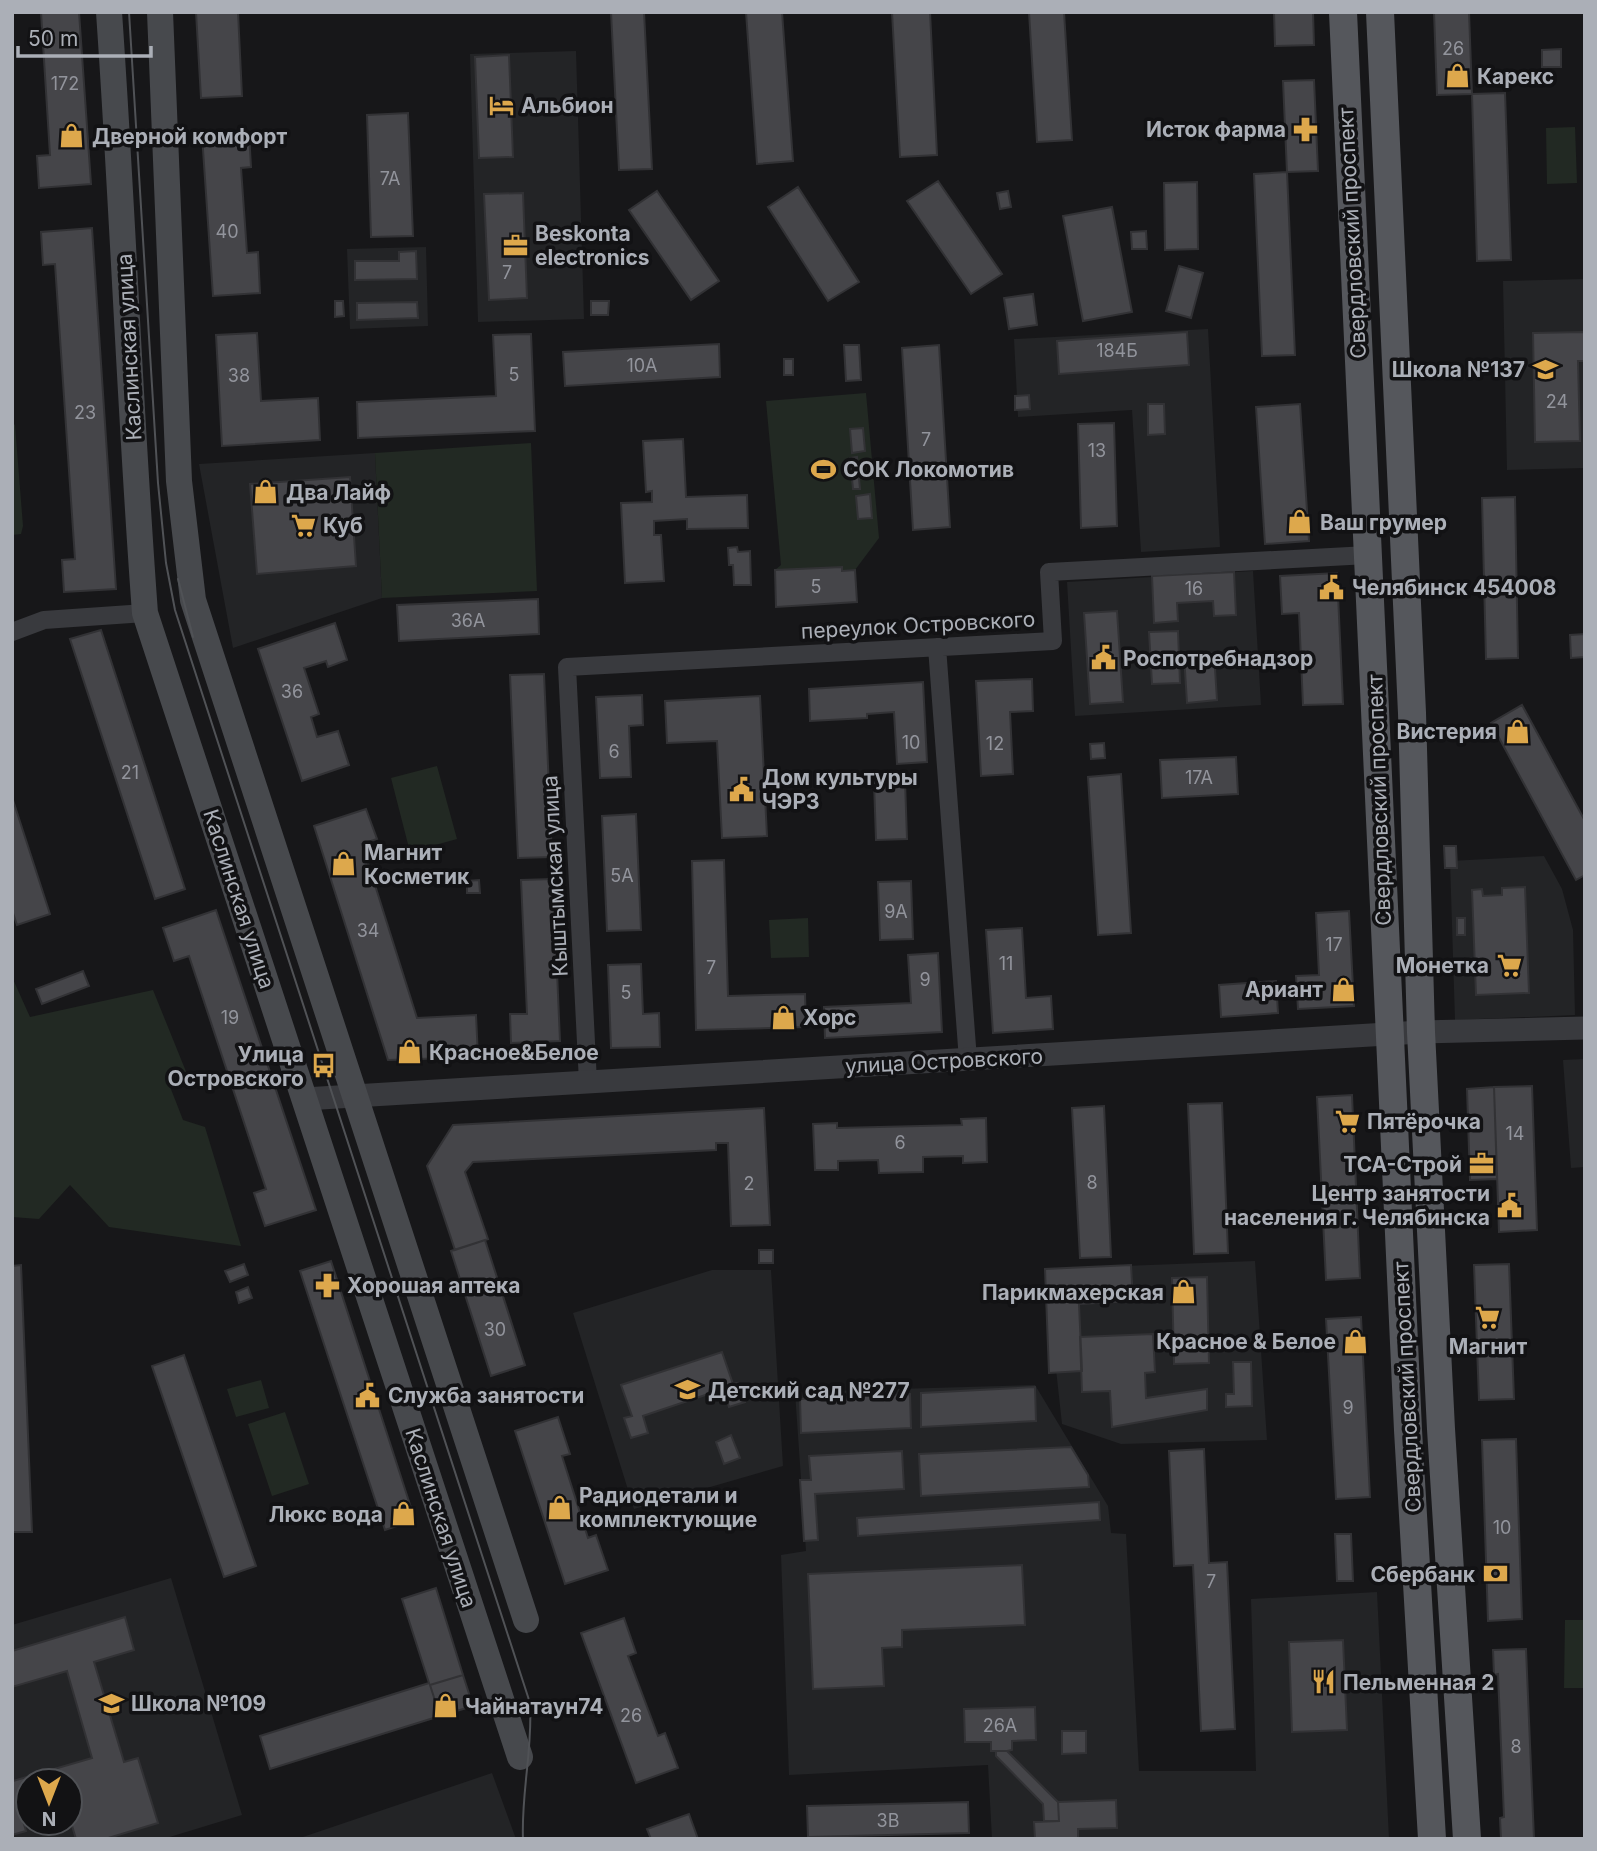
<svg xmlns="http://www.w3.org/2000/svg" width="1597" height="1851" font-family="Inter,sans-serif">
  <rect width="100%" height="100%" fill="#171719"/>
  <path fill="#232426" fill-rule="evenodd" d="M576,51L584,319L478,322L470,54Z
    M426,247L428,326L350,329L347,249Z
    M1585,279V468L1507,470L1503,281Z
    M1208,329L1220,547L1141,552L1132,410L1018,417L1014,339Z
    M375,453L382,598L233,648L199,464Z
    M1253,571L1261,705L1075,716L1067,582Z
    M1544,856L1562,889L1573,930L1575,1015L1455,1020L1450,861Z
    M1585,1059V1167L1571,1168L1563,1060Z
    M1255,1261L1267,1440L1121,1444L1062,1424L1045,1269Z
    M712,1270H771L783,1466L634,1509L573,1313Z
    M1035,1385L1108,1506L1111,1533L1126,1534L1139,1771H1256L1251,1599L1377,1592L1389,1839H992L988,1765L789,1775L781,1555L806,1551L795,1392Z
    M171,1578L242,1815L163,1839H12V1625ZM28,1781H70V1823H28Z
    M492,1773L516,1839H297Z"/>
  <path fill="#222923" d="M1575,127L1577,183L1547,184L1546,128Z
    M866,393L879,538L855,570L857,602L776,607L775,570L781,565L766,401Z
    M12,422L15,425L23,526L21,534L12,535Z
    M531,443L537,591L382,598L375,453Z
    M437,766L457,839L410,852L391,778Z
    M808,918L809,957L771,958L769,920Z
    M12,977L30,1017L153,990L187,1074L167,1079L183,1120L205,1127L241,1246L109,1227L70,1185L39,1219L12,1217Z
    M261,1380L269,1408L236,1417L227,1389Z
    M285,1412L309,1484L272,1496L248,1424Z
    M1565,1620H1585V1688H1564Z"/>
  <path fill="#454549" stroke="#323235" stroke-width="2" d="M41,12H79L91,184L39,188L37,156L50,155Z
    M196,12H238L242,96L201,98Z
    M611,12H644L652,169L619,170Z
    M746,12H782L793,161L757,164Z
    M892,12H930L937,155L900,157Z
    M1029,12H1064L1072,140L1037,142Z
    M1274,12H1313L1314,45L1275,46Z
    M1434,12H1469L1472,94L1437,95Z
    M1561,49V67H1542V50Z
    M509,55L513,157L479,158L475,57Z
    M1314,80L1318,171L1287,172L1283,81Z
    M1505,93L1511,260L1477,261L1472,94Z
    M408,113L413,236L371,237L367,115Z
    M249,132L251,167L241,168L247,253L258,252L260,293L213,296L202,135Z
    M1287,172L1295,355L1262,356L1254,174Z
    M938,181L1002,274L971,294L907,201Z
    M1197,182L1198,249L1165,250L1164,183Z
    M798,187L859,282L828,301L768,207Z
    M657,191L719,281L691,300L629,210Z
    M1008,191L1011,207L1000,209L997,193Z
    M523,193L527,298L489,300L484,194Z
    M1112,207L1132,312L1083,321L1063,216Z
    M92,228L116,589L64,592L62,560L75,559L55,264L43,265L41,232Z
    M1146,231L1147,249H1132L1131,232Z
    M416,251L417,279L355,280V261H399V252Z
    M1179,266L1203,273L1191,318L1166,311Z
    M1033,294L1037,325L1009,329L1004,298Z
    M335,301H343L344,316L335,317Z
    M591,301H609L608,315H591Z
    M417,302L418,318L357,320V303Z
    M1187,332L1189,365L1059,374L1057,341Z
    M1585,332V361H1578L1580,441L1535,442L1533,333Z
    M257,333L261,401L318,398L320,440L222,446L216,335Z
    M531,334L535,431L358,438L357,402L496,396L493,335Z
    M719,344L720,377L565,386L563,352Z
    M844,345H859L861,380L846,381Z
    M939,345L950,527L913,530L902,348Z
    M784,359H793V375H784Z
    M1029,395L1030,409L1015,410V396Z
    M1148,404H1164L1165,434L1148,435Z
    M1300,404L1309,541L1265,544L1256,407Z
    M1114,423L1117,526L1081,528L1078,424Z
    M863,428L865,451L852,453L850,429Z
    M683,439L686,497L747,495L748,528L687,529V519L654,521V535H661L664,581L625,583L621,503L652,502V491L646,492L643,441Z
    M857,457L860,489H853L850,458Z
    M350,477L356,566L257,574L250,484Z
    M870,494L872,518L858,519L856,496Z
    M1515,497L1518,658L1486,659L1482,498Z
    M737,547L738,552L750,551L751,585H734L733,565H729L728,548Z
    M842,567V571L855,570L857,602L776,607L775,570Z
    M1234,572L1236,615L1214,616L1213,601L1177,603L1178,621L1154,623L1152,576Z
    M1337,573L1343,704L1303,705L1299,613L1282,614L1280,576Z
    M538,599L539,634L399,641L397,605Z
    M1117,611L1123,702L1090,704L1084,613Z
    M335,623L347,660L328,667L326,661L304,668L319,714L311,717L317,737L338,731L349,765L302,781L258,649Z
    M101,630L185,889L155,899L70,639Z
    M1178,631L1180,683L1152,684L1149,632Z
    M1585,634V657L1571,658L1570,635Z
    M1214,653L1217,700L1187,703L1184,655Z
    M544,674L552,857L518,858L510,675Z
    M1032,679L1033,711L1010,712L1013,774L981,776L976,681Z
    M923,682L927,762L897,764L894,712L867,714V718L810,721L809,689Z
    M642,695L643,725L629,726L631,777L600,778L596,697Z
    M760,696L767,836L722,838L717,741L667,743L665,701Z
    M1522,705L1585,821V875L1576,880L1491,723Z
    M1104,743L1105,758L1091,759L1090,744Z
    M1236,757L1238,794L1162,798L1160,760Z
    M1121,774L1131,933L1098,935L1088,777Z
    M905,781L907,839L876,840L874,782Z
    M12,797L50,914L17,925L12,910Z
    M366,809L377,839L362,844L417,1018L476,1015L478,1057L388,1060L314,826Z
    M636,814L641,930L607,931L602,816Z
    M1444,846H1456L1457,868H1445Z
    M724,860L728,996L805,994L806,1027L696,1030L692,861Z
    M553,879L560,1041L511,1043L510,1014H527L521,880Z
    M479,880L480,893H467V881Z
    M911,881L913,939L880,940L878,882Z
    M1525,887L1529,993L1476,995L1472,890L1482,889L1483,896L1502,895V888Z
    M216,910L316,1210L265,1226L254,1193L266,1189L189,956L174,961L163,928Z
    M1349,911L1354,1006L1298,1009L1296,976L1319,975L1316,913Z
    M1457,918H1465V935H1457Z
    M1022,928L1026,998L1051,996L1053,1029L993,1033L986,930Z
    M938,953L942,1032L825,1038L824,1007L911,1003L908,955Z
    M641,964L643,1014L659,1013L660,1047L611,1048L608,965Z
    M83,971L89,986L42,1004L36,989Z
    M1276,981L1278,1013L1221,1017L1219,985Z
    M1532,1086L1537,1230L1499,1232L1494,1087Z
    M1494,1087L1497,1179L1470,1180L1467,1089Z
    M1352,1095L1360,1278L1326,1280L1317,1097Z
    M1222,1103L1228,1253L1194,1254L1188,1104Z
    M1104,1106L1111,1257L1080,1258L1072,1108Z
    M764,1108L770,1225L731,1226L728,1143H716V1150L473,1162L465,1172L488,1239L455,1250L427,1166L453,1125Z
    M986,1118L987,1162L963,1163V1156L923,1157V1172L879,1173L878,1160L838,1161V1170H815L813,1124L837,1123V1128L962,1125L961,1119Z
    M485,1240L525,1365L491,1376L451,1251Z
    M759,1250H773V1263H759Z
    M331,1261L415,1520L385,1530L300,1271Z
    M244,1264L248,1275L230,1282L225,1271Z
    M1509,1264L1514,1399L1479,1400L1474,1265Z
    M21,1265L32,1532H12V1266Z
    M1131,1265L1133,1301L1079,1304L1082,1371L1049,1373L1045,1269Z
    M1207,1277L1209,1363L1174,1364L1172,1278Z
    M248,1287L252,1298L239,1303L236,1292Z
    M1361,1317L1370,1497L1336,1499L1326,1319Z
    M1153,1334L1155,1372L1145,1373L1146,1398L1207,1389V1410L1112,1427L1110,1391L1082,1392L1080,1337Z
    M722,1352L733,1384L738,1383L745,1402L729,1407L723,1389L643,1416L648,1433L631,1438L624,1418L632,1416L621,1385Z
    M184,1355L256,1566L224,1577L152,1366Z
    M1233,1362H1251L1252,1406L1226,1407V1394H1234Z
    M1035,1387L1036,1421L921,1427V1393Z
    M910,1394L911,1428L801,1433L800,1399Z
    M558,1417L570,1454L562,1456L588,1538L596,1535L608,1570L565,1584L515,1431Z
    M731,1435L740,1458L724,1464L716,1442Z
    M1516,1439L1522,1619L1488,1621L1482,1440Z
    M1071,1447L1088,1475L1089,1487L921,1496L919,1454Z
    M1204,1449L1209,1563L1227,1562L1235,1729L1201,1731L1193,1565L1174,1566L1169,1451Z
    M902,1451L904,1489L815,1494L818,1540L804,1541L800,1480H811L809,1456Z
    M1099,1502L1100,1520L858,1536L857,1518Z
    M1335,1534H1351L1353,1581H1337Z
    M1022,1565L1025,1625L902,1630V1647L882,1648L884,1686L813,1689L808,1574Z
    M436,1588L463,1675L430,1685L440,1716L270,1769L260,1736L429,1683L402,1599Z
    M125,1617L134,1650L94,1662L124,1762L138,1758L158,1823L105,1839H76L70,1819V1781H28V1805L19,1807L26,1831L12,1835V1778L13,1781L92,1758L67,1671L12,1687V1651Z
    M624,1618L636,1653L628,1656L658,1736L665,1733L678,1768L636,1783L581,1633Z
    M1343,1640L1347,1730L1292,1732L1289,1642Z
    M1526,1649L1534,1839H1501L1500,1818L1504,1817L1498,1674L1494,1675L1493,1650Z
    M463,1675L473,1706L440,1716L430,1685Z
    M1035,1707L1036,1740L1012,1741V1750L1007,1751H991V1742H965L964,1709Z
    M1062,1731H1086V1753L1062,1754Z
    M996,1751H1007L1058,1802L1059,1821H1044L1043,1804L996,1756Z
    M1116,1800L1117,1828L1078,1829V1839H1035L1034,1822L1059,1821L1058,1802Z
    M968,1802L969,1833L808,1837L807,1806Z
    M689,1814L698,1839H651L647,1829Z"/>
  <g fill="none" stroke-linecap="round" stroke-linejoin="round">
    <path stroke="#393a3e" stroke-width="18" d="M12,632L44,620L145,613
      M937,647L968,1060
      M588,1082L567,667L1053,641L1049,572L1368,555"/>
    <path stroke="#393a3e" stroke-width="23" d="M304,1099L1421,1032L1585,1028"/>
    <path stroke="#47494d" stroke-width="26" d="M109,12C123,213 130,413 145,613L520,1757
      M160,12L179,481L193,600L526,1620"/>
    <path stroke="#55575c" stroke-width="28" d="M1343,12L1408,1430L1432,1839
      M1380,12L1412,713L1421,1032L1441,1429L1467,1839"/>
    <path stroke="#505256" stroke-width="2" d="M129,12L158,483L166,563L175,610L530,1703C533,1748 521,1793 523,1839
      M178,579L193,637"/>
  </g>
  <defs>
    <symbol id="shop-bare" viewBox="-9 -9 18 18"><path d="M-5-2.5h2.3a2.7 3.5 0 0 1 5.4 0H5L5.5 6h-11ZM-1.5-2.5h3a1.5 2.3 0 0 0-3 0Z" fill="#dda84c" stroke="#121214" stroke-width="2.5" paint-order="stroke"/></symbol>
    <symbol id="hotel-bare" viewBox="-9 -9 18 18"><path d="M-6-4.5h1.5V1H6V5H4.5V3h-9V5H-6ZM-4 0a1.8 1.8 0 1 1 3.6 0ZM.5 0V-2.5h3Q6-2.5 6 0Z" fill="#dda84c" stroke="#121214" stroke-width="2.5" paint-order="stroke"/></symbol>
    <symbol id="pharmacy-bare" viewBox="-9 -9 18 18"><path d="M-2-6h4v4h4v4h-4v4h-4v-4h-4v-4h4Z" fill="#dda84c" stroke="#121214" stroke-width="2.5" paint-order="stroke"/></symbol>
    <symbol id="office-bare" viewBox="-9 -9 18 18"><path d="M-6-3h4V-5.5h4V-3h4V5H-6ZM-1-4.5V-3h2v-1.5ZM-6 0V1H6V0Z" fill="#dda84c" stroke="#121214" stroke-width="2.5" paint-order="stroke"/></symbol>
    <symbol id="school-bare" viewBox="-9 -9 18 18"><path d="M0-5L7-2L0 1L-7-2ZM-4 1L0 2.5L4 1V4Q0 6-4 4Z" fill="#dda84c" stroke="#121214" stroke-width="2.5" paint-order="stroke"/></symbol>
    <symbol id="stadium-bare" viewBox="-9 -9 18 18"><path d="M0-5a6.5 5 0 1 0 0 10a6.5 5 0 1 0 0-10ZM-3.5-1.8h7v3.6h-7Z" fill="#dda84c" stroke="#121214" stroke-width="2.5" paint-order="stroke"/></symbol>
    <symbol id="supermarket-bare" viewBox="-9 -9 18 18"><path d="M-6-5.5h2.5l.6 2H6L4.5 2H-2.5L-4.4-4H-6ZM-1.5 3.2a1.3 1.3 0 1 0 .1 0ZM3 3.2a1.3 1.3 0 1 0 .1 0Z" fill="#dda84c" stroke="#121214" stroke-width="2.5" paint-order="stroke"/></symbol>
    <symbol id="civic-bare" viewBox="-9 -9 18 18"><path d="M-.6-6.5H3V-4.5H.6V-3L4-1V1h2V6H-6V1h2V-1L-.6-3ZM-1.2 2.5V6h2.4V2.5Z" fill="#dda84c" stroke="#121214" stroke-width="2.5" paint-order="stroke"/></symbol>
    <symbol id="bus-bare" viewBox="-9 -9 18 18"><path d="M-5-6H5V4H4V6H2V4H-2V6H-4V4H-5ZM-3.5-4V0h7V-4ZM-3.5 1.2v1.5H-2V1.2ZM2 1.2v1.5H3.5V1.2Z" fill="#dda84c" stroke="#121214" stroke-width="2.5" paint-order="stroke"/></symbol>
    <symbol id="bank-bare" viewBox="-9 -9 18 18"><path d="M-6-4H6V4H-6ZM0-2.3a2.3 2.3 0 1 0 0 4.6a2.3 2.3 0 1 0 0-4.6Z" fill="#dda84c" stroke="#121214" stroke-width="2.5" paint-order="stroke"/></symbol>
    <symbol id="restaurant-bare" viewBox="-9 -9 18 18"><path d="M-5-6h1v4h1v-4h1v4h1v-4h1v5L-1.5 .5V6h-2V.5L-5-1ZM5-6V6H3V1.5H1.5Q1.5-4 5-6Z" fill="#dda84c" stroke="#121214" stroke-width="2.5" paint-order="stroke"/></symbol>
  </defs>
  <g fill-rule="evenodd">
    <use href="#shop-bare" x="1440" y="58" width="35" height="35"/>
    <use href="#hotel-bare" x="484" y="88" width="35" height="35"/>
    <use href="#pharmacy-bare" x="1288" y="112" width="35" height="35"/>
    <use href="#shop-bare" x="54" y="118" width="35" height="35"/>
    <use href="#office-bare" x="498" y="228" width="35" height="35"/>
    <use href="#school-bare" x="1528" y="352" width="35" height="35"/>
    <use href="#stadium-bare" x="806" y="452" width="35" height="35"/>
    <use href="#shop-bare" x="248" y="474" width="35" height="35"/>
    <use href="#shop-bare" x="1282" y="504" width="35" height="35"/>
    <use href="#supermarket-bare" x="286" y="508" width="35" height="35"/>
    <use href="#civic-bare" x="1314" y="570" width="35" height="35"/>
    <use href="#civic-bare" x="1086" y="640" width="35" height="35"/>
    <use href="#shop-bare" x="1500" y="714" width="35" height="35"/>
    <use href="#civic-bare" x="724" y="772" width="35" height="35"/>
    <use href="#shop-bare" x="326" y="846" width="35" height="35"/>
    <use href="#supermarket-bare" x="1492" y="948" width="35" height="35"/>
    <use href="#shop-bare" x="1326" y="972" width="35" height="35"/>
    <use href="#shop-bare" x="766" y="1000" width="35" height="35"/>
    <use href="#shop-bare" x="392" y="1034" width="35" height="35"/>
    <use href="#bus-bare" x="306" y="1048" width="35" height="35"/>
    <use href="#supermarket-bare" x="1330" y="1104" width="35" height="35"/>
    <use href="#office-bare" x="1464" y="1146" width="35" height="35"/>
    <use href="#civic-bare" x="1492" y="1188" width="35" height="35"/>
    <use href="#pharmacy-bare" x="310" y="1268" width="35" height="35"/>
    <use href="#shop-bare" x="1166" y="1274" width="35" height="35"/>
    <use href="#supermarket-bare" x="1470" y="1300" width="35" height="35"/>
    <use href="#shop-bare" x="1338" y="1324" width="35" height="35"/>
    <use href="#school-bare" x="670" y="1372" width="35" height="35"/>
    <use href="#civic-bare" x="350" y="1378" width="35" height="35"/>
    <use href="#shop-bare" x="542" y="1490" width="35" height="35"/>
    <use href="#shop-bare" x="386" y="1496" width="35" height="35"/>
    <use href="#bank-bare" x="1478" y="1556" width="35" height="35"/>
    <use href="#restaurant-bare" x="1306" y="1664" width="35" height="35"/>
    <use href="#school-bare" x="94" y="1686" width="35" height="35"/>
    <use href="#shop-bare" x="428" y="1688" width="35" height="35"/>
  </g>
  <g text-anchor="middle" dominant-baseline="central" stroke-width="7" stroke-linejoin="round" paint-order="stroke">
    <g font-size="18" fill="#92949c">
      <text x="1453" y="48">26</text>
      <text x="65" y="83">172</text>
      <text x="390" y="178">7А</text>
      <text x="227" y="231">40</text>
      <text x="507" y="272">7</text>
      <text x="1117" y="350">184Б</text>
      <text x="642" y="365">10А</text>
      <text x="514" y="374">5</text>
      <text x="239" y="375">38</text>
      <text x="1557" y="401">24</text>
      <text x="85" y="412">23</text>
      <text x="926" y="439">7</text>
      <text x="1097" y="450">13</text>
      <text x="816" y="586">5</text>
      <text x="1194" y="588">16</text>
      <text x="468" y="620">36А</text>
      <text x="292" y="691">36</text>
      <text x="911" y="742">10</text>
      <text x="995" y="743">12</text>
      <text x="614" y="751">6</text>
      <text x="130" y="772">21</text>
      <text x="1199" y="777">17А</text>
      <text x="622" y="875">5А</text>
      <text x="896" y="911">9А</text>
      <text x="368" y="930">34</text>
      <text x="1334" y="944">17</text>
      <text x="1006" y="963">11</text>
      <text x="711" y="967">7</text>
      <text x="925" y="979">9</text>
      <text x="626" y="992">5</text>
      <text x="230" y="1017">19</text>
      <text x="1515" y="1133">14</text>
      <text x="900" y="1142">6</text>
      <text x="1092" y="1182">8</text>
      <text x="749" y="1183">2</text>
      <text x="495" y="1329">30</text>
      <text x="1348" y="1407">9</text>
      <text x="1502" y="1527">10</text>
      <text x="1211" y="1581">7</text>
      <text x="631" y="1715">26</text>
      <text x="1000" y="1725">26А</text>
      <text x="1516" y="1746">8</text>
      <text x="888" y="1820">3В</text>
    </g>
    <g font-size="21" font-weight="bold" fill="#abafb7" stroke="#121214" text-anchor="start">
      <text x="1477" y="76">Карекс</text>
      <text x="521" y="105">Альбион</text>
      <text x="1286" y="129" text-anchor="end">Исток фарма</text>
      <text x="92" y="136">Дверной комфорт</text>
      <text x="535" y="233">Beskonta<tspan x="535" dy="24">electronics</tspan></text>
      <text x="1525" y="369" text-anchor="end">Школа №137</text>
      <text x="843" y="469">СОК Локомотив</text>
      <text x="286" y="492">Два Лайф</text>
      <text x="1320" y="522">Ваш грумер</text>
      <text x="323" y="525">Куб</text>
      <text x="1352" y="587">Челябинск 454008</text>
      <text x="1123" y="658">Роспотребнадзор</text>
      <text x="1497" y="731" text-anchor="end">Вистерия</text>
      <text x="762" y="777">Дом культуры<tspan x="762" dy="24">ЧЭРЗ</tspan></text>
      <text x="364" y="852">Магнит<tspan x="364" dy="24">Косметик</tspan></text>
      <text x="1489" y="965" text-anchor="end">Монетка</text>
      <text x="1323" y="989" text-anchor="end">Ариант</text>
      <text x="803" y="1017">Хорс</text>
      <text x="429" y="1052">Красное&amp;Белое</text>
      <text x="304" y="1054" text-anchor="end">Улица<tspan x="304" dy="24">Островского</tspan></text>
      <text x="1367" y="1121">Пятёрочка</text>
      <text x="1462" y="1164" text-anchor="end">ТСА-Строй</text>
      <text x="1490" y="1193" text-anchor="end">Центр занятости<tspan x="1490" dy="24">населения г. Челябинска</tspan></text>
      <text x="347" y="1285">Хорошая аптека</text>
      <text x="1164" y="1292" text-anchor="end">Парикмахерская</text>
      <text x="1336" y="1341" text-anchor="end">Красное &amp; Белое</text>
      <text x="1488" y="1346" text-anchor="middle">Магнит</text>
      <text x="708" y="1390">Детский сад №277</text>
      <text x="388" y="1395">Служба занятости</text>
      <text x="579" y="1495">Радиодетали и<tspan x="579" dy="24">комплектующие</tspan></text>
      <text x="383" y="1514" text-anchor="end">Люкс вода</text>
      <text x="1475" y="1574" text-anchor="end">Сбербанк</text>
      <text x="1343" y="1682">Пельменная 2</text>
      <text x="131" y="1703">Школа №109</text>
      <text x="465" y="1706">Чайнатаун74</text>
    </g>
    <g font-size="21" fill="#abafb7" stroke="#121214">
      <text transform="translate(1352 233) rotate(-93)">Свердловский проспект</text>
      <text transform="translate(129 347) rotate(-93)">Каслинская улица</text>
      <text transform="translate(918 625) rotate(-3)">переулок Островского</text>
      <text transform="translate(1379 800) rotate(-92)">Свердловский проспект</text>
      <text transform="translate(555 876) rotate(-93)">Кыштымская улица</text>
      <text transform="translate(239 899) rotate(72)">Каслинская улица</text>
      <text transform="translate(944 1061) rotate(-3)">улица Островского</text>
      <text transform="translate(1407 1387) rotate(-93)">Свердловский проспект</text>
      <text transform="translate(441 1518) rotate(72)">Каслинская улица</text>
    </g>
  </g>
  <rect width="1597" height="1851" fill="none" stroke="#abafb7" stroke-width="28"/>
  <g transform="translate(49 1802) rotate(180)"><circle r="33" fill="#121214" stroke="#4f5155" stroke-width="2"/>
  <path d="M0-5L12 26L0 18L-12 26Z" fill="#dda84c"/>
  <text y="-10" font-size="19" font-weight="bold" text-anchor="middle" fill="#abafb7">N</text>
  </g>
  <path d="M18 46v10h133v-10" fill="none" stroke="#abafb7" stroke-width="3.5"/>
  <text x="28" y="46" font-size="21" fill="#abafb7" stroke="#121214" stroke-width="5" paint-order="stroke">50 m</text>
</svg>
